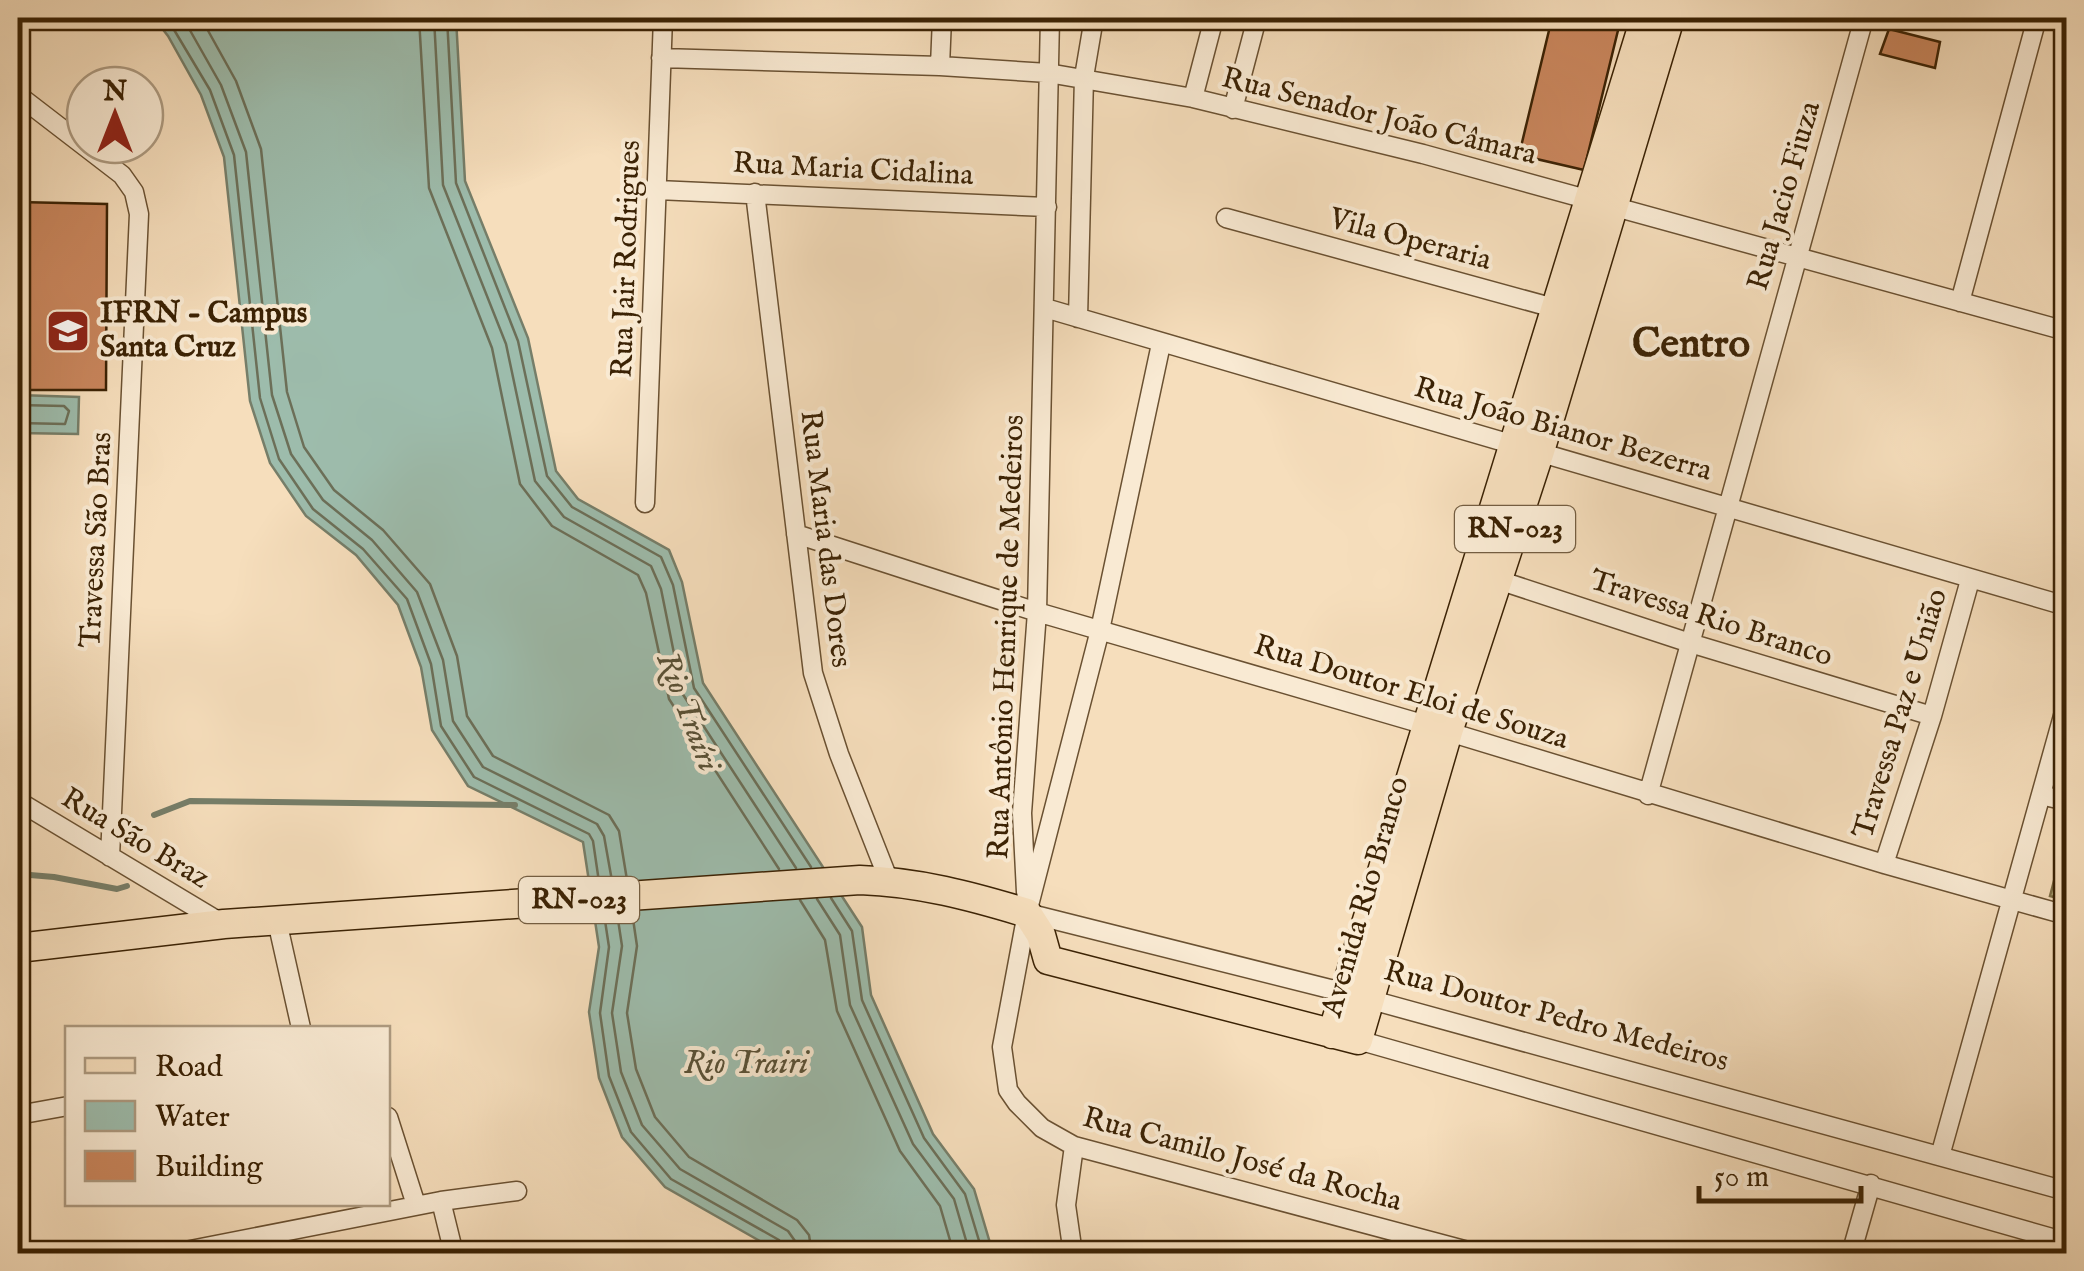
<svg xmlns="http://www.w3.org/2000/svg" width="2084" height="1271" font-family="'IM FELL English',serif">
  <rect width="100%" height="100%" fill="#f6debc"/>
  <filter id="stains"><feTurbulence type="fractalNoise" baseFrequency=".002" numOctaves="4"/><feColorMatrix values="0 0 0 0 .2 0 0 0 0 .09 0 0 0 0 .02 0 0 0 .5 -.17"/></filter>
  <radialGradient id="worn" r=".72"><stop offset=".6" stop-color="#630" stop-opacity="0"/><stop offset="1" stop-color="#630" stop-opacity=".3"/></radialGradient>
  <path fill="#c3bf8c" stroke="#7f7048" stroke-width="2.5" d="M2066,835V900L2050,896Z"/>
  <path fill="#9dbcac" stroke="#767e69" stroke-width="2.5" d="M154,18H456L465,181L528,338L556,471L578,499L669,550L682,582L703,683L862,927L871,995L933,1134L974,1189L993,1253H781L665,1187L622,1137L599,1078L589,1012L599,947L583,842L468,786L432,730L421,667L398,605L356,555L306,516L270,463L250,401L224,157L201,95L168,36Z
    M18,395L79,397L78,434L18,433Z"/>
  <g fill="none" stroke-linecap="round" stroke-linejoin="round">
    <path stroke="#6c6f58" stroke-width="2.5" d="M167,18L210,90L234,155L260,398L279,459L313,509L363,549L407,599L431,664L441,726L474,777L589,834L593,841L599,882
      M183,18L221,85L246,152L272,395L291,454L323,500L372,540L417,592L443,660L453,721L483,767L597,824L604,836L612,881
      M201,18L236,81L261,149L287,392L304,447L334,490L383,530L430,584L457,656L467,716L493,756L609,815L619,831L627,880
      M419,18L429,188L492,348L520,484L552,526L638,575L646,593L669,699L779,869
      M434,18L443,185L506,344L535,481L564,517L651,566L661,589L682,693L796,868
      M447,18L456,183L518,341L547,476L572,507L661,557L673,585L694,688L811,867
      M18,405L64,406L69,411L65,424L18,423
      M831,898L852,931L862,1000L924,1138L965,1194L983,1254
      M817,899L840,935L850,1005L913,1144L954,1199L970,1254
      M800,900L825,940L837,1011L900,1151L940,1206L954,1254
      M632,912L637,946L627,1013L636,1069L655,1117L689,1157L797,1220L809,1235L812,1254
      M617,913L622,946L612,1013L621,1072L642,1125L680,1169L788,1231L795,1241L797,1254
      M604,914L609,947L600,1013L609,1076L631,1132L671,1179L779,1240L784,1254"/>
    <path stroke="#767e69" stroke-width="6" d="M154,815L190,801L515,805
      M18,874L54,877L117,889L127,886"/>
  </g>
  <path fill="#c9865d" stroke="#3b2204" stroke-width="2.5" d="M1552,18H1621L1584,170L1519,155Z
    M1889,29L1940,42L1935,68L1880,54Z
    M18,202L107,204L106,390H18Z"/>
  <g fill="none" stroke-linecap="round" stroke-linejoin="round">
    <defs>
      <path id="street" d="M661,58L940,66L1048,73L1193,98L1423,154L2066,331
        M940,66L942,18
        M18,95L122,175L134,192L139,214L110,857
        M1193,98L1214,18
        M1233,109L1257,18
        M657,190L1047,207
        M755,193L813,673L839,754L889,881
        M1226,218L1565,311
        M1960,302L2037,18
        M1045,308L2066,606
        M1078,318L1084,77L1094,18
        M1161,344L1100,630L1027,913L1002,1047L1008,1090L1017,1103L1042,1128L1074,1146L1479,1254
        M645,503L663,18
        M796,534L1037,612L1426,725L1884,864L2066,915
        M1489,577L1690,643L1932,716
        M1648,795L1864,18
        M2041,795L2066,801
        M18,801L223,924
        M1884,864L1932,716L1970,580
        M1026,892L1022,813L1037,612L1050,18
        M1027,913L1346,993L2066,1191
        M277,921L301,1028
        M1358,1040L2066,1242
        M18,1115L68,1106
        M388,1117L416,1205
        M1940,1156L2066,705
        M441,1201L454,1254
        M523,1251L528,1254
        M170,1254L441,1201L517,1191
        M1073,1254L1066,1205L1074,1146
        M1851,1254L1871,1184"/>
      <path id="primary" d="M18,948L224,924L860,880C919,882 971,896 1027,913L1041,935L1048,960L1358,1040L1448,732L1540,451L1670,18
        M1332,1034L1645,18"/>
    </defs>
    <use href="#street" stroke="#6a5132" stroke-width="21"/>
    <use href="#primary" stroke="#3b2204" stroke-width="31"/>
    <use href="#street" stroke="#f9ead3" stroke-width="18"/>
    <use href="#primary" stroke="#f6debc" stroke-width="28"/>
  </g>
  <defs>
    <symbol id="university-square" viewBox="-11 -11 22 22"><rect x="-9" y="-9" width="18" height="18" rx="4" fill="#8f2418" stroke="#f9ead3"/><path d="M0-5L7-2L0 1L-7-2ZM-4 1L0 2.5L4 1V4Q0 6-4 4Z" fill="#fff"/></symbol>
  </defs>
  <g fill-rule="evenodd">
    <use href="#university-square" x="43" y="306" width="50" height="50"/>
  </g>
  <g text-anchor="middle" dominant-baseline="central" stroke-width="8" stroke-linejoin="round" paint-order="stroke">
    <g fill="#f9ead3" stroke="#745e42" stroke-width="2.5">
      <rect x="1455" y="506" width="120" height="46" rx="8"/>
      <rect x="519" y="877" width="120" height="46" rx="8"/>
    </g>
    <g font-size="28" font-weight="bold" fill="#3b2204">
      <text x="1515" y="529">RN-023</text>
      <text x="579" y="900">RN-023</text>
    </g>
    <g font-size="30" fill="#3b2204" stroke="#f9ead3">
      <text transform="translate(1379 117) rotate(14)">Rua Senador João Câmara</text>
      <text transform="translate(853 170) rotate(3)">Rua Maria Cidalina</text>
      <text transform="translate(1785 196) rotate(-74)">Rua Jacio Fiuza</text>
      <text transform="translate(1410 240) rotate(15)">Vila Operaria</text>
      <text transform="translate(627 259) rotate(-88)">Rua Jair Rodrigues</text>
      <text transform="translate(1563 430) rotate(16)">Rua João Bianor Bezerra</text>
      <text transform="translate(825 539) rotate(83)">Rua Maria das Dores</text>
      <text transform="translate(97 540) rotate(-87)">Travessa São Bras</text>
      <text transform="translate(1711 619) rotate(18)">Travessa Rio Branco</text>
      <text transform="translate(1007 637) rotate(-88)">Rua Antônio Henrique de Medeiros</text>
      <text transform="translate(1411 693) rotate(17)">Rua Doutor Eloi de Souza</text>
      <text transform="translate(1901 714) rotate(-73)">Travessa Paz e União</text>
      <text transform="translate(135 839) rotate(31)">Rua São Braz</text>
      <text transform="translate(1366 897) rotate(-74)">Avenida Rio Branco</text>
      <text transform="translate(1556 1017) rotate(15)">Rua Doutor Pedro Medeiros</text>
      <text transform="translate(1242 1160) rotate(15)">Rua Camilo José da Rocha</text>
    </g>
    <g font-size="30" font-weight="bold" fill="#3b2204" stroke="#f9ead3" text-anchor="start">
      <text x="100" y="314">IFRN - Campus<tspan x="100" dy="34">Santa Cruz</tspan></text>
    </g>
    <g font-size="32" font-style="italic" fill="#585036" stroke="#f9ead3">
      <text transform="translate(687 712) rotate(69)">Rio Traíri</text>
      <text x="746" y="1064">Rio Trairi</text>
    </g>
    <g font-size="40" font-weight="bold" fill="#3b2204" stroke="#f9ead3">
      <text x="1691" y="345">Centro</text>
    </g>
  </g>
  <rect width="2084" height="1271" fill="none" stroke="#f6debc" stroke-width="60"/>
  <rect x="20" y="20" width="2044" height="1231" fill="none" stroke="#3b2204" stroke-width="5"/>
  <rect x="30" y="30" width="2024" height="1211" fill="none" stroke="#3b2204" stroke-width="2.5"/>
  <rect x="65" y="1026" width="325" height="180" fill="#f9ead3" stroke="#ad9a80" stroke-width="2.5"/>
  <rect x="85" y="1058" width="50" height="15" fill="#f6debc" stroke="#ad9a80" stroke-width="2.5"/>
  <text x="155" y="1076" font-size="30" fill="#3b2204">Road</text>
  <rect x="85" y="1101" width="50" height="30" fill="#9dbcac" stroke="#ad9a80" stroke-width="2.5"/>
  <text x="155" y="1126" font-size="30" fill="#3b2204">Water</text>
  <rect x="85" y="1151" width="50" height="30" fill="#c9865d" stroke="#ad9a80" stroke-width="2.5"/>
  <text x="155" y="1176" font-size="30" fill="#3b2204">Building</text>
  <g transform="translate(115 115)"><circle r="48" fill="#f9ead3" stroke="#ad9a80" stroke-width="2.5"/>
  <path d="M0-8L18 38L0 25L-18 38Z" fill="#8f2418"/>
  <text y="-15" font-size="28" font-weight="bold" text-anchor="middle" fill="#3b2204">N</text>
  </g>
  <path d="M1699 1186v15h162v-15" fill="none" stroke="#3b2204" stroke-width="5"/>
  <text x="1714" y="1186" font-size="30" fill="#3b2204" stroke="#f9ead3" stroke-width="8" paint-order="stroke">50 m</text>
  <rect width="100%" height="100%" filter="url(#stains)"/>
  <rect width="100%" height="100%" fill="url(#worn)"/>
</svg>
